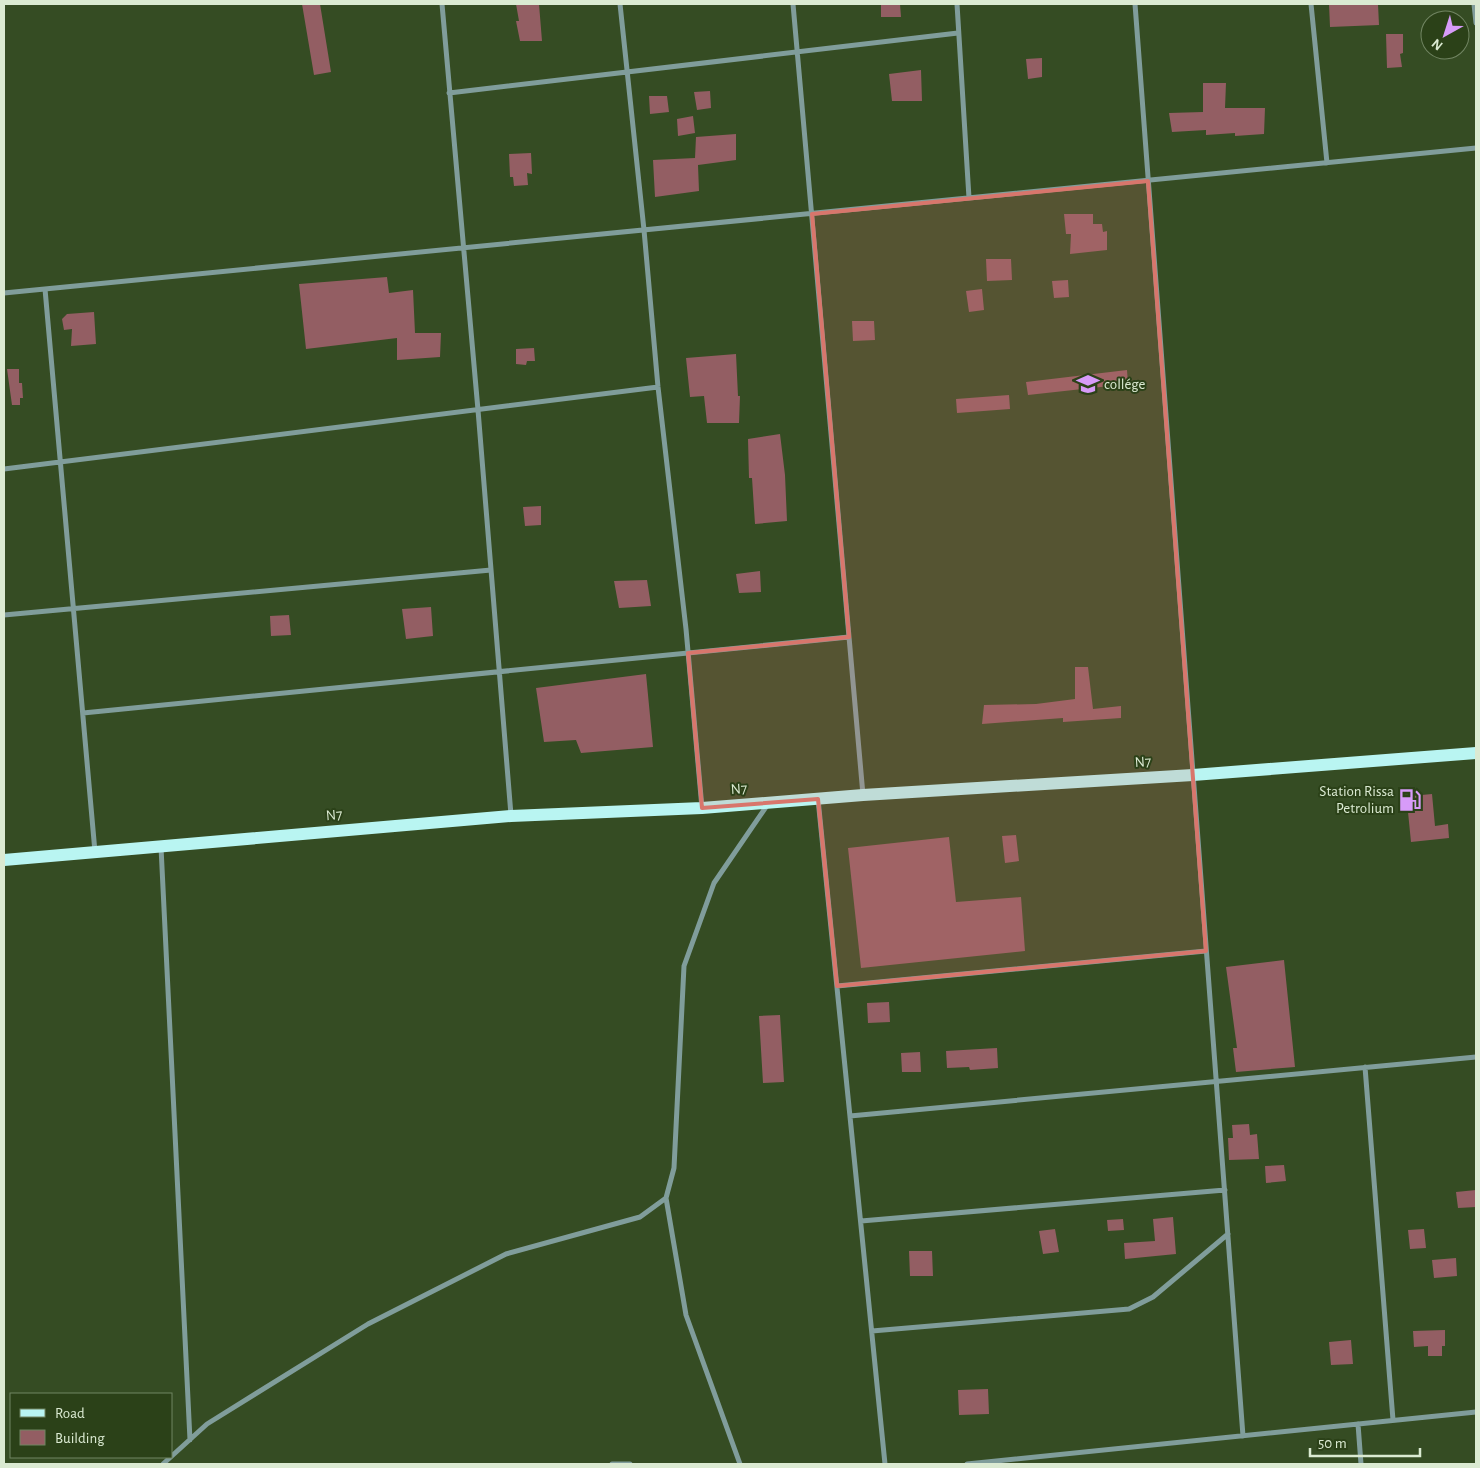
<svg xmlns="http://www.w3.org/2000/svg" width="1480" height="1468" font-family="'Alegreya Sans',sans-serif">
  <rect width="100%" height="100%" fill="#354c23"/>
  <path fill="#935e63" d="M302,4H320L331,72L314,75Z
    M516,4H539L542,41H520L516,21H519Z
    M881,4H900L901,17H881Z
    M1329,4H1378L1379,25L1330,27Z
    M1386,34H1403V53L1400,54L1402,67L1387,68Z
    M1042,58V77L1028,79L1026,59Z
    M921,70L922,101H892L889,74Z
    M1203,83H1226L1225,108H1265L1264,134L1235,136V133L1206,135V130L1172,132L1169,113L1203,112Z
    M710,91L711,108L697,110L694,92Z
    M649,96H667L669,112L650,114Z
    M693,116L695,133L678,136L677,119Z
    M736,134V160L698,165L699,191L655,197L653,160L695,158L696,137Z
    M531,153L532,174L527,173L528,185L514,186L513,177H510L509,154Z
    M1064,214H1093V224H1102L1103,232L1107,231V250L1070,254L1071,234H1066Z
    M986,259H1011L1012,280L987,281Z
    M387,277L389,293L413,290L415,333H441L440,357L397,360V338L306,349L299,284Z
    M1068,280L1069,297L1054,298L1052,281Z
    M982,289L984,310L969,312L966,291Z
    M94,312L96,344L71,346L72,329L64,330L62,319L67,314Z
    M852,321H874L875,340L853,341Z
    M534,348L535,361H527L526,365L516,364V349Z
    M736,354L738,396H740L739,423H707L704,396L690,397L686,358Z
    M7,369H19V383H22L23,398H20V405H12Z
    M1127,370L1128,384L1028,395L1026,382Z
    M1009,395L1010,409L957,413L956,399Z
    M780,434L785,475L787,521L755,524L752,478H749L748,439Z
    M541,506V525L525,526L523,507Z
    M760,571L761,592L739,593L736,574Z
    M647,580L651,606L619,608L614,581Z
    M431,607L433,636L406,639L402,609Z
    M289,615L291,635L271,636L270,616Z
    M1075,667H1088L1093,709L1121,706V718L1063,722V718L982,724L984,705L1036,704L1075,699Z
    M646,674L653,747L581,753L576,740L544,742L536,688Z
    M1432,794L1435,826L1448,824L1449,838L1411,842L1408,812L1401,813L1400,797Z
    M1016,835L1019,861L1005,863L1002,836Z
    M949,837L956,902L1021,897L1025,951L861,968L848,848Z
    M1284,960L1295,1067L1236,1072L1233,1048H1237L1226,967Z
    M889,1002L890,1022L868,1023L867,1003Z
    M780,1015L784,1082L763,1083L759,1016Z
    M997,1048L998,1068L970,1070L969,1067L947,1068L946,1051Z
    M920,1052L921,1072H902L901,1053Z
    M1249,1124L1250,1135L1257,1134L1259,1159L1229,1160L1228,1138H1233L1232,1125Z
    M1284,1165L1286,1181L1266,1183L1265,1166Z
    M1476,1190V1207L1458,1208L1456,1192Z
    M1173,1217L1176,1254L1125,1259L1124,1243L1155,1241L1153,1219Z
    M1123,1219L1124,1230L1108,1231L1107,1220Z
    M1055,1229L1059,1252L1043,1254L1039,1231Z
    M1424,1229L1426,1248L1410,1249L1408,1230Z
    M909,1251H932L933,1276H910Z
    M1456,1258L1457,1276L1434,1278L1432,1260Z
    M1445,1330V1346H1442V1356H1428V1346L1414,1347L1413,1331Z
    M1351,1340L1353,1364L1331,1365L1329,1342Z
    M988,1389L989,1414L959,1415L958,1390Z"/>
  <g fill="none" stroke-linecap="round" stroke-linejoin="round">
    <path stroke="#809d9b" stroke-width="5" d="M442,4L478,410L511,815
      M620,4L644,230L658,387L686,629L702,808
      M793,4L863,795
      M957,4L969,198
      M1135,4L1243,1436
      M1311,4L1327,163
      M1474,4L1476,23
      M449,93L958,33
      M45,289L95,852
      M4,293L1476,148
      M4,469L658,387
      M4,615L491,570
      M83,713L849,637
      M818,799L885,1464
      M161,847L190,1440
      M837,986L1206,951
      M1365,1067L1393,1420
      M850,1116L1476,1057
      M666,1198L686,1315L740,1464
      M861,1221L1225,1190
      M872,1331L1129,1309L1153,1297L1228,1234
      M1358,1424L1361,1464
      M163,1464L207,1424L368,1324L506,1254L640,1217L666,1198L674,1168L684,966L714,883L768,804
      M612,1464H630
      M967,1464L1476,1412"/>
    <path stroke="#b9f5f2" stroke-width="12" d="M4,860L511,816L702,808L863,795L1193,775L1476,753"/>
  </g>
  <path fill="#d8766c" fill-opacity="0.2" stroke="#d8766c" stroke-width="4" stroke-linejoin="round" d="M1148,181L1206,951L837,986L818,799L702,808L688,653L849,637L812,214Z"/>
  <defs>
    <symbol id="school-bare" viewBox="-9 -9 18 18"><path d="M0-5L7-2L0 1L-7-2ZM-4 1L0 2.5L4 1V4Q0 6-4 4Z" fill="#d79bf9" stroke="#2b4118" stroke-width="2.5" paint-order="stroke"/></symbol>
    <symbol id="fuel-bare" viewBox="-9 -9 18 18"><path d="M-5.5-6h7V0h2V4h1.3V-2.5L3-4.5l.8-.8L6-3V5H2.5V1h-1V6h-7ZM-4.2-4.7v3.2H.2V-4.7Z" fill="#d79bf9" stroke="#2b4118" stroke-width="2.5" paint-order="stroke"/></symbol>
  </defs>
  <g fill-rule="evenodd">
    <use href="#school-bare" x="1072" y="368" width="32" height="32"/>
    <use href="#fuel-bare" x="1394" y="784" width="32" height="32"/>
  </g>
  <g text-anchor="middle" dominant-baseline="central" stroke-width="4" stroke-linejoin="round" paint-order="stroke">
    <g font-size="15" fill="#dbead2" stroke="#2b4118" text-anchor="start">
      <text x="1104" y="384">collége</text>
      <text x="1394" y="791" text-anchor="end">Station Rissa<tspan x="1394" dy="17">Petrolium</tspan></text>
    </g>
    <g font-size="15" fill="#dbead2" stroke="#2b4118">
      <text transform="translate(1143 762) rotate(-4)">N7</text>
      <text transform="translate(739 789) rotate(-4)">N7</text>
      <text transform="translate(334 815) rotate(-5)">N7</text>
    </g>
  </g>
  <rect width="1480" height="1468" fill="none" stroke="#dbead2" stroke-width="10"/>
  <rect x="10" y="1393" width="162" height="65" fill="#2b4118" stroke="#718562"/>
  <rect x="20" y="1409" width="25" height="8" fill="#b9f5f2" stroke="#718562"/>
  <text x="55" y="1418" font-size="15" fill="#dbead2">Road</text>
  <rect x="20" y="1430" width="25" height="15" fill="#935e63" stroke="#718562"/>
  <text x="55" y="1443" font-size="15" fill="#dbead2">Building</text>
  <g transform="translate(1445 35) rotate(219)"><circle r="24" fill="#2b4118" stroke="#718562"/>
  <path d="M0-4L9 19L0 12L-9 19Z" fill="#d79bf9"/>
  <text y="-8" font-size="14" font-weight="bold" text-anchor="middle" fill="#dbead2">N</text>
  </g>
  <path d="M1310 1448v8h110v-8" fill="none" stroke="#dbead2" stroke-width="2.5"/>
  <text x="1318" y="1448" font-size="15" fill="#dbead2" stroke="#2b4118" stroke-width="4" paint-order="stroke">50 m</text>
</svg>
